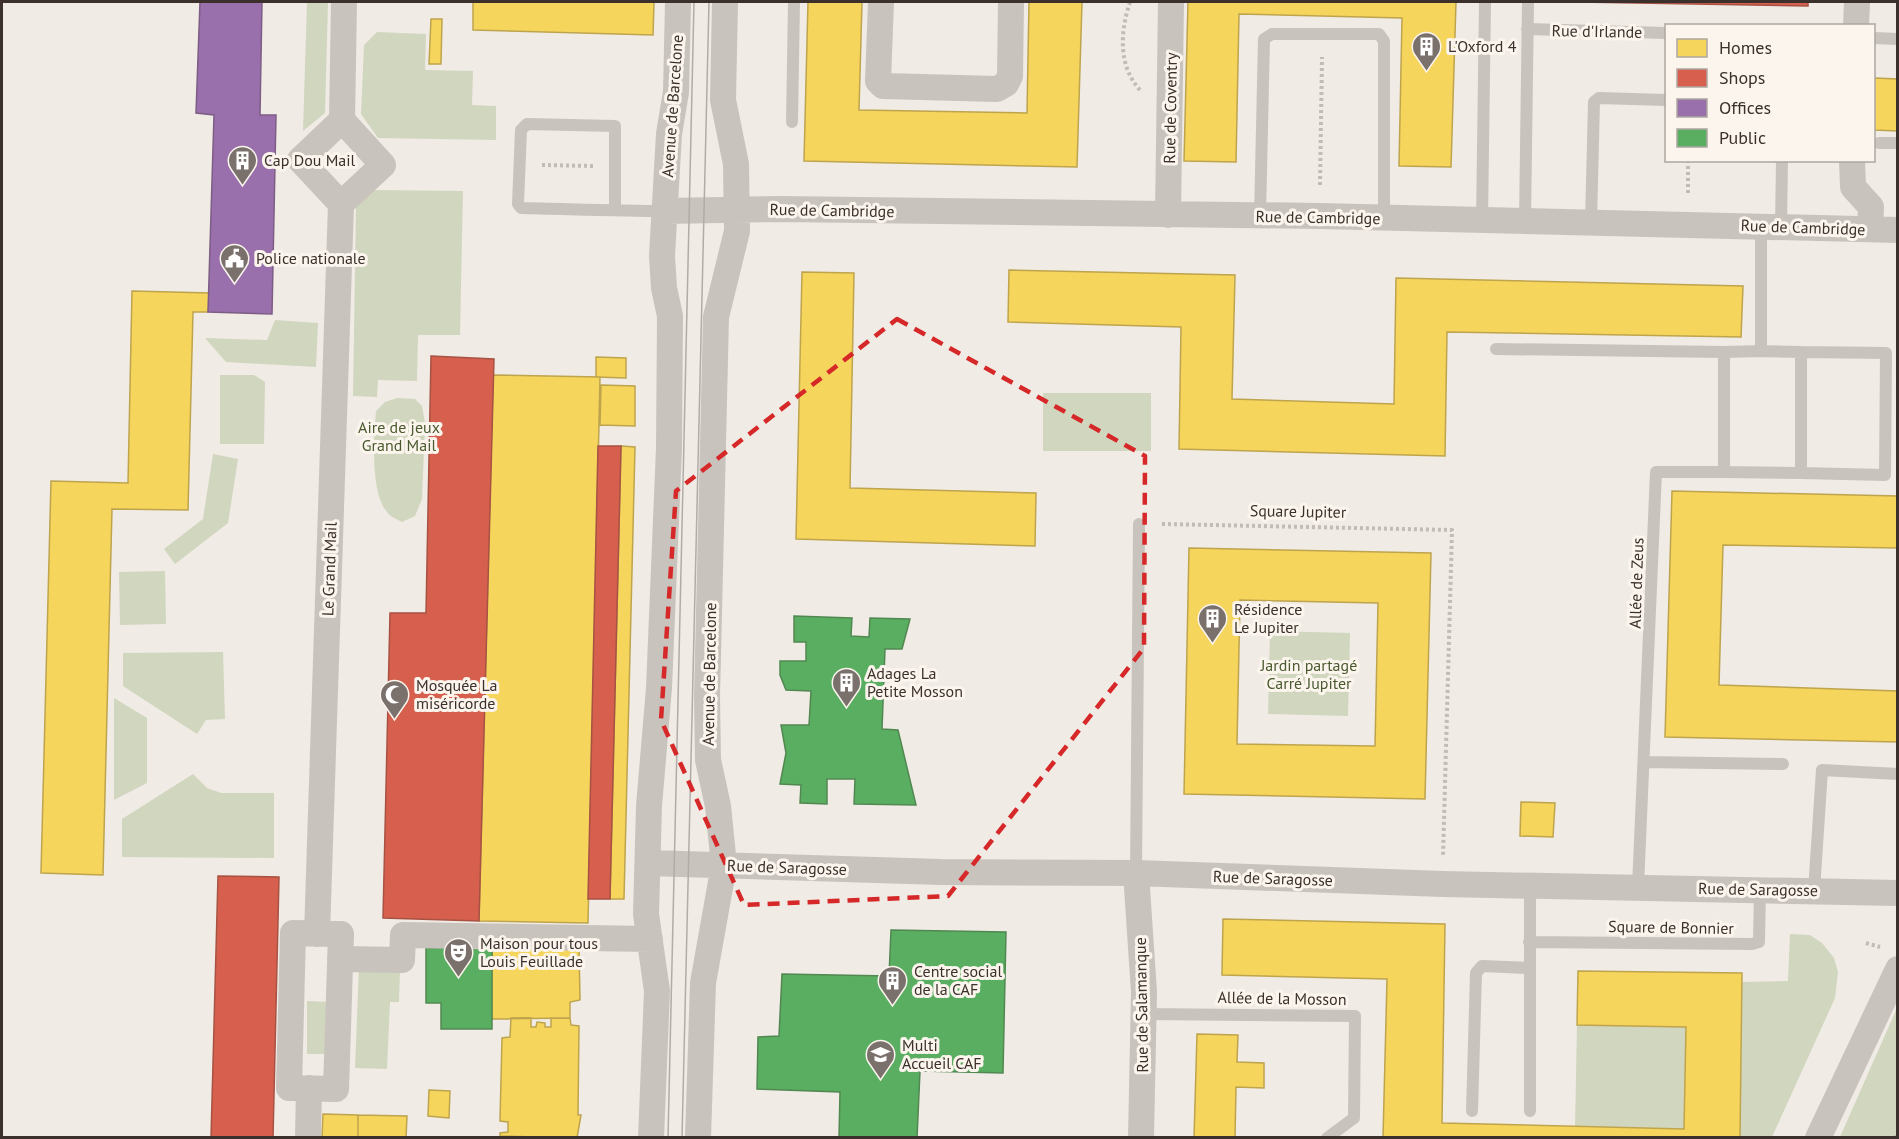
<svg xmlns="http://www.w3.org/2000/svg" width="1899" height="1139" font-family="'PT Sans',sans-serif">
  <rect width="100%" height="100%" fill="#f0ebe5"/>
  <path fill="#d1d6bf" d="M307,2H328L325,113L303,131Z
    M377,32L426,34L425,70L473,71L472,105L496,106V140L378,138L361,114L364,45Z
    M373,190L463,191L460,335H418L417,381L378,380L377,397L353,396L356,207Z
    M275,320L318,323L316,367L226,362L205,338L267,340Z
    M220,375H254L265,382L264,444H220Z
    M1043,393H1151V451H1043Z
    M397,398L415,399L422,406L425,423L422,499L415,516L402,522C397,519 390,517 387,512C370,492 374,436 376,411L385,402Z
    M213,454L238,459L228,523L175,564L164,549L203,519Z
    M165,571L166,624L120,625L119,572Z
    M1270,631L1350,633L1348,716L1268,714Z
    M223,652L225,719L206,720L197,734L123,686V653Z
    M114,698L147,718V783L114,800Z
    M193,774L207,788L221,793H274V858L122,857V819Z
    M1790,934L1810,935L1822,943L1834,958L1838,972L1835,998L1772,1137L1740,1138L1742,982L1788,981Z
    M359,967L400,969L399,1002H390L387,1069L355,1068Z
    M307,1001L329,1002L328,1054H307Z
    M1897,1008V1137H1840Z
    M1577,1025L1686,1027L1684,1129L1575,1127Z"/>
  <path fill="#f6d55c" stroke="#bea44d" stroke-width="1.5" fill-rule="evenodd" d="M473,2H654L653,35L473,30Z
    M808,2H862L859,110L1027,113L1029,2H1082L1077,167L804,161Z
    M1188,2H1456L1451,167L1399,166L1402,18L1239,14L1236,162L1184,161Z
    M431,19H442L441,64H429Z
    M1874,78L1898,79V131L1874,130Z
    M1009,270L1235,275L1232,399L1394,404L1396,278L1743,286L1741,337L1447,332L1445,456L1179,449L1181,327L1008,322Z
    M802,272L854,273L850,488L1036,493L1035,546L796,539Z
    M132,291L210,293L208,312H193L188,510L112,509L103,875L41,873L51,481L128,483Z
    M596,357L626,358V378L596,377Z
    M493,375L600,377L588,923L479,921Z
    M601,385L635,386V426L600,425Z
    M621,446L635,447L624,899H610Z
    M1672,491L1898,496V548L1723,545L1719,685L1898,691V742L1665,737Z
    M1189,548L1431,553L1425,799L1184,794ZM1240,600L1378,603L1375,746L1237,744Z
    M1521,802L1555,803L1553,837L1520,836Z
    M1223,919L1445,924L1442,1123L1684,1129L1686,1027L1577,1025L1578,971L1742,973L1740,1138H1383L1387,979L1222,975Z
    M579,947L580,1000L570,1002V1018L492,1019V948Z
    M511,1018H531V1027H536L537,1022L545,1023V1027H551V1018H570L571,1025L579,1026L578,1115H581L577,1138L500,1136V1133L508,1132V1122L500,1121L502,1038L510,1037Z
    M1197,1034L1238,1035L1237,1062L1264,1063V1088L1236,1087L1235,1138H1194Z
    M429,1090L450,1091L449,1118L428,1116Z
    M323,1114L358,1115V1138H322Z
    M358,1115L407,1116L406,1138H358Z"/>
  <path fill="#d6604d" stroke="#a85243" stroke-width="1.5" d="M1578,2H1808V6Z
    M431,356L494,359L479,921L383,918L390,613H426Z
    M598,446H621L610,899H588Z
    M218,876L279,877L273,1138H211Z"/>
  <path fill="#9970ab" stroke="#7d5d85" stroke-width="1.5" d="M200,2H262L260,115H276L272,314L208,312L214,115L196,113Z"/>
  <path fill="#5aae61" stroke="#518851" stroke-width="1.5" d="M794,616L852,618L851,636L869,637L870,618L910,619L902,649H885L882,729L898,730L916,805L854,804L855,779H827V804L800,803L801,785L780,784L786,753L781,725H809L811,691L786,690L780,675V661H806V642H794Z
    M891,930L1006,932L1003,1073L920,1071L917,1138H839L840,1092L757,1089L758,1037L779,1036L782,974L889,976Z
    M426,948H492V1029H441V1003H426Z"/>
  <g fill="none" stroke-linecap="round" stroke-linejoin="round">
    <path stroke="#c2bbb6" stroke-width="4" stroke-dasharray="3 3" stroke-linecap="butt" d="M1130,2C1120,32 1118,66 1140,90
      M542,165L594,166
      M1320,185L1322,57
      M1688,193V160
      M1162,524L1452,530L1443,857
      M1866,943L1880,947
      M1895,1138L1898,1133"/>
    <path stroke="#c9c3be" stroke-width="12" d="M1527,29L1666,33
      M1874,38L1898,39
      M792,122L794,2
      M1879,143H1898
      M615,210V126L527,124L521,130L518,204L521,208C569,209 617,211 665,211
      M1260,216L1264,39L1272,34H1379L1384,41V218
      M1482,221L1485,2
      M1525,221L1528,2
      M1591,222L1594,102L1599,98L1666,100
      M1781,226L1782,160
      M1496,349L1724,352
      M1761,351L1801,352V473L1724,472V352L1761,351V226
      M1801,352L1886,353L1885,475L1801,473
      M1645,762L1783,764
      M1136,873L1139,524
      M1530,884V1111
      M1638,887L1656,472H1724
      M1814,891L1822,770L1898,774
      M1529,942L1752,944L1759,942L1760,889
      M1144,1014L1355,1016L1354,1118L1327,1138
      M1472,1111L1476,973L1482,966L1529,968"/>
    <path stroke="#c9c3be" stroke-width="26" d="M881,2L878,81L883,86L997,89L1006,84L1010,76L1011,2
      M1856,26L1857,2
      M1852,160L1853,187L1871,207L1870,229
      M341,204L383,165L342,120L344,2
      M665,211L781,209L1320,216L1898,230
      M1168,215L1171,2
      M648,863L941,872L1136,873L1443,884L1898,893
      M1136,873L1144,992L1141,1138
      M293,933L341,934L336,1089L289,1088Z
      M317,934L341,204L300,160L342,120
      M340,959L402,960L403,935L650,939
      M308,1138L309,1088
      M651,1138L657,991L646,914L649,806L659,688L669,448L670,316L664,288L662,256L669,134L676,92L678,2
      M698,1138L703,983L724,865L718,806L708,760L707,697L716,317L737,231L736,164L723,100L725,2
      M1818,1138L1898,969"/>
    <path stroke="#b1aca8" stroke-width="1.5" d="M668,1138L694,2
      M682,1138L709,2"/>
  </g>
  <path fill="none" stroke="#d62828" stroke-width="4.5" stroke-dasharray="12 8" stroke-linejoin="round" d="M897,319L1145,456L1144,648L948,896L744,905L661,720L676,491Z"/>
  <defs>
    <symbol id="building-pin" viewBox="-11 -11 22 30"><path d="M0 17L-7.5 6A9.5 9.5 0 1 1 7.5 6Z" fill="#7a716c" stroke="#fbf5ee"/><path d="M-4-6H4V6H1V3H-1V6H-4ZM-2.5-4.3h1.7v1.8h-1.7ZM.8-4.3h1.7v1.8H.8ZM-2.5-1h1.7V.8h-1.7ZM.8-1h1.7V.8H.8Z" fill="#fff"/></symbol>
    <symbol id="civic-pin" viewBox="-11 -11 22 30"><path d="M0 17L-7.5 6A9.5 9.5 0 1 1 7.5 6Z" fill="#7a716c" stroke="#fbf5ee"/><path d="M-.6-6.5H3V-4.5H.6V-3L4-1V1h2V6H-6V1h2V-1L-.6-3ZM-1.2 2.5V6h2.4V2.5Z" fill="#fff"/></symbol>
    <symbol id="mosque-pin" viewBox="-11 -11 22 30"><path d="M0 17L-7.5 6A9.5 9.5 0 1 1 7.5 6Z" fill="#7a716c" stroke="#fbf5ee"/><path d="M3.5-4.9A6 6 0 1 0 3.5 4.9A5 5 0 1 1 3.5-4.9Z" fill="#fff"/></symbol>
    <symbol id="theatre-pin" viewBox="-11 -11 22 30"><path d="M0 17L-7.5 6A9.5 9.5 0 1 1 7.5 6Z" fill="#7a716c" stroke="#fbf5ee"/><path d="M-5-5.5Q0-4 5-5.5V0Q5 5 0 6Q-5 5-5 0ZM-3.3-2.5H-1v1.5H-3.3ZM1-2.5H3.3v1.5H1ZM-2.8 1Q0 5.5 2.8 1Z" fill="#fff"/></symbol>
    <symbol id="school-pin" viewBox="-11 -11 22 30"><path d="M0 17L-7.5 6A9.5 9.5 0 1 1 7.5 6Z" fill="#7a716c" stroke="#fbf5ee"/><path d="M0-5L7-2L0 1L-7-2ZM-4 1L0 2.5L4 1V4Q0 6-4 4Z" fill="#fff"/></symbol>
  </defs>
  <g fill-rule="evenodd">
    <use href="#building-pin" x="1410" y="30" width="33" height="45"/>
    <use href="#building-pin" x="226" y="144" width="33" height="45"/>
    <use href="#civic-pin" x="218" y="242" width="33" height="45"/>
    <use href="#building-pin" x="1196" y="602" width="33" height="45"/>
    <use href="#building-pin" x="830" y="666" width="33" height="45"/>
    <use href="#mosque-pin" x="378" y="678" width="33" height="45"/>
    <use href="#theatre-pin" x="442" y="936" width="33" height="45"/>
    <use href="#building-pin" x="876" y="964" width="33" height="45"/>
    <use href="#school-pin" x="864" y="1038" width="33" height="45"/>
  </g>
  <g text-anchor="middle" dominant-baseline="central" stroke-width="6" stroke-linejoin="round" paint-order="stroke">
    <g font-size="16" fill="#3b302b" stroke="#fbf5ee">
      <text transform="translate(1597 31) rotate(1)">Rue d'Irlande</text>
      <text transform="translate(672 106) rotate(-86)">Avenue de Barcelone</text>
      <text transform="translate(1170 108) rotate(-89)">Rue de Coventry</text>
      <text transform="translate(832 210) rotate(1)">Rue de Cambridge</text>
      <text transform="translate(1318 217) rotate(1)">Rue de Cambridge</text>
      <text transform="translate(1803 227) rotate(2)">Rue de Cambridge</text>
      <text transform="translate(1298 511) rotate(1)">Square Jupiter</text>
      <text transform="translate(329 569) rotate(-88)">Le Grand Mail</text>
      <text transform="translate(1636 583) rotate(-88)">Allée de Zeus</text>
      <text transform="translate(709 674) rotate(-89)">Avenue de Barcelone</text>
      <text transform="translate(787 867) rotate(2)">Rue de Saragosse</text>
      <text transform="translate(1273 878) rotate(2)">Rue de Saragosse</text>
      <text transform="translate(1758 889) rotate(1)">Rue de Saragosse</text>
      <text transform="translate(1671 927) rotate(1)">Square de Bonnier</text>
      <text transform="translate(1282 998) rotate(1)">Allée de la Mosson</text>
      <text transform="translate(1141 1005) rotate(-91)">Rue de Salamanque</text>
    </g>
    <g font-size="16" fill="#3b302b" stroke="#fbf5ee" text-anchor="start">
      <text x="1448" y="46">L'Oxford 4</text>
      <text x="264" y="160">Cap Dou Mail</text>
      <text x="256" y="258">Police nationale</text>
      <text x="1234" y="609">Résidence<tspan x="1234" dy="18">Le Jupiter</tspan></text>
      <text x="867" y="673">Adages La<tspan x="867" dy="18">Petite Mosson</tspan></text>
      <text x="416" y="685">Mosquée La<tspan x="416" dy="18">miséricorde</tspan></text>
      <text x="480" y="943">Maison pour tous<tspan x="480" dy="18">Louis Feuillade</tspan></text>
      <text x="914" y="971">Centre social<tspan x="914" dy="18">de la CAF</tspan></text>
      <text x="902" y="1045">Multi<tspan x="902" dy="18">Accueil CAF</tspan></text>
    </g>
    <g font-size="16" fill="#4a5a2e" stroke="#fbf5ee">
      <text x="399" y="427">Aire de jeux<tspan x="399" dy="18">Grand Mail</tspan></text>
      <text x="1309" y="665">Jardin partagé<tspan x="1309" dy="18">Carré Jupiter</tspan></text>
    </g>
  </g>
  <rect width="1899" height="1139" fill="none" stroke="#3b302b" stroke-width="6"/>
  <rect x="1665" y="24" width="210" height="138" fill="#fbf5ee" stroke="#aea6a0" stroke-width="1.5"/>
  <rect x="1677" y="39" width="30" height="18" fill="#f6d55c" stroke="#aea6a0" stroke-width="1.5"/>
  <text x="1719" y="54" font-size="18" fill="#3b302b">Homes</text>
  <rect x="1677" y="69" width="30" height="18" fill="#d6604d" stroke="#aea6a0" stroke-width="1.5"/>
  <text x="1719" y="84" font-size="18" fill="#3b302b">Shops</text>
  <rect x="1677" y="99" width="30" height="18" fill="#9970ab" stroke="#aea6a0" stroke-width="1.5"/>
  <text x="1719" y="114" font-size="18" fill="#3b302b">Offices</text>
  <rect x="1677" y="129" width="30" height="18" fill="#5aae61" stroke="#aea6a0" stroke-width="1.5"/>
  <text x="1719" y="144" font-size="18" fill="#3b302b">Public</text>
</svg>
